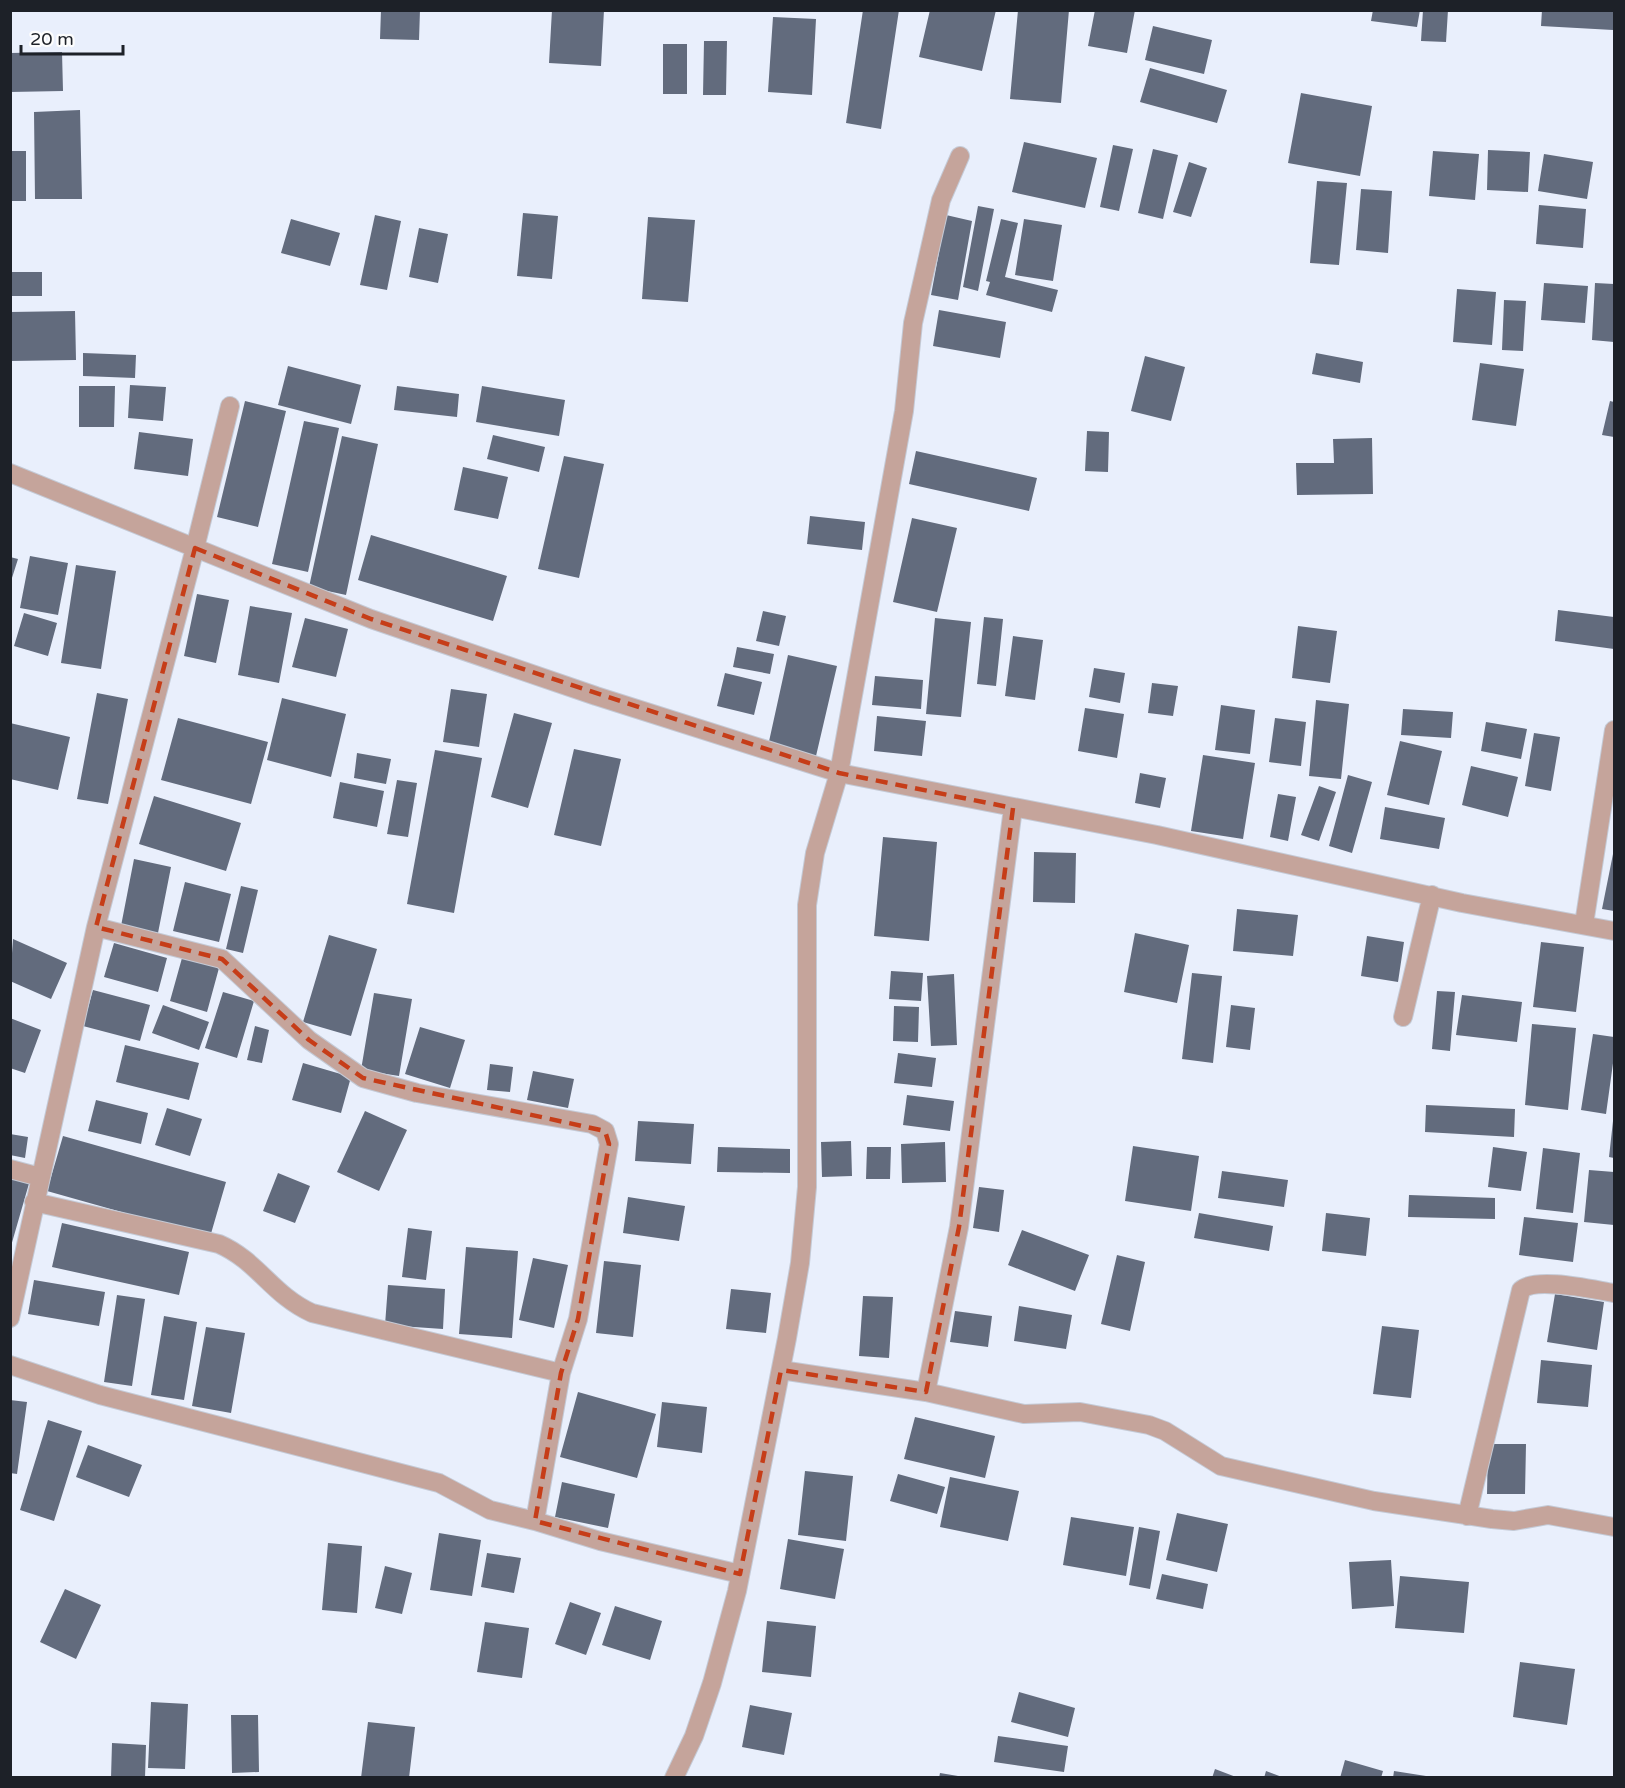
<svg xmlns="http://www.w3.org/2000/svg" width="1625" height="1788" font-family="'Varela Round',sans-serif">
  <rect width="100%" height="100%" fill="#e9effc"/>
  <path fill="#626b7d" d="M381,10H420L419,40L380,39Z
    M552,10H604L601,66L549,63Z
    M863,10H899L881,129L846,123Z
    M930,10H996L982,71L919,57Z
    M1018,10H1069L1061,103L1010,99Z
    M1095,10H1135L1127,53L1088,46Z
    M1373,10H1420L1417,27L1371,21Z
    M1423,10H1448L1446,42L1421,41Z
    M1542,10H1614L1613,30L1541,26Z
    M773,17L816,19L812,95L768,92Z
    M1153,26L1212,40L1204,74L1145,60Z
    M704,41H727L726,95H703Z
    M663,44H687V94H663Z
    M62,52L63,91L10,92V53Z
    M1150,68L1227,90L1217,123L1140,102Z
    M1301,93L1372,106L1360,176L1288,163Z
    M80,110L82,199H35L34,112Z
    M1024,142L1097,158L1085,208L1012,192Z
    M1113,145L1133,149L1119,211L1100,207Z
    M1153,149L1178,155L1163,219L1138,213Z
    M1488,150L1530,152L1528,192L1487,190Z
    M10,151H26V201H10Z
    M1433,151L1479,154L1475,200L1429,196Z
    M1544,154L1593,162L1587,199L1538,191Z
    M1189,162L1207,168L1191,217L1173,212Z
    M1317,181L1347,183L1339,265L1310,263Z
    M1361,189L1392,191L1388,253L1356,250Z
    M1539,205L1586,209L1583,248L1536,244Z
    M978,206L994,209L978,291L963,287Z
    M523,213L558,216L552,279L517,276Z
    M375,215L401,221L387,290L360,285Z
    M946,215L972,221L958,300L931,295Z
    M648,217L695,220L688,302L642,299Z
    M291,219L340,233L330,266L281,253Z
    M1001,219L1018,223L1005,277L1058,290L1052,312L986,295L990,282L986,281Z
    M1024,219L1062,225L1053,281L1015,275Z
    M419,228L448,234L438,283L409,277Z
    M10,272H42V296H10Z
    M1544,283L1588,286L1585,323L1541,320Z
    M1595,283L1614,284V342L1592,340Z
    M1457,289L1496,292L1492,345L1453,342Z
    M1504,300L1526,301L1523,351L1502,350Z
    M939,310L1006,322L1000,358L933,346Z
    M75,311L76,360L10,361V312Z
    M83,353L136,355L135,378L83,376Z
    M1316,353L1363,362L1360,383L1312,374Z
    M1145,356L1185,367L1171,421L1131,411Z
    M1480,363L1524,369L1516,426L1472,420Z
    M288,366L361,385L351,424L278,405Z
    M130,385L166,387L163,421L128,418Z
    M79,386H115L114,427H79Z
    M397,386L459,394L457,417L394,410Z
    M482,386L565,400L559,436L476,422Z
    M245,401L286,411L258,527L217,517Z
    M1610,401L1614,402V437L1602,435Z
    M304,421L339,428L308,572L272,564Z
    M1087,431L1109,432L1108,472L1085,471Z
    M139,432L193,439L188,476L134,469Z
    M493,435L545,447L539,472L487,459Z
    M342,436L378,444L346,595L309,587Z
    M1372,438L1373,494L1297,495L1296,463H1334L1333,439Z
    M916,451L1037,478L1029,511L909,484Z
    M564,456L604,464L579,578L538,569Z
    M463,467L508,477L498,519L454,510Z
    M810,516L865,522L862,550L807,544Z
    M912,518L957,528L937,612L893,602Z
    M371,535L507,576L493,621L358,580Z
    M30,556L68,563L58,615L20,608Z
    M10,557L18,559L11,581H10Z
    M76,565L116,571L101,669L61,663Z
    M197,594L229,600L216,663L184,656Z
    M250,606L292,613L279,683L238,675Z
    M1558,610L1614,617V649L1555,641Z
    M763,611L786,616L779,646L756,641Z
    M24,613L57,623L48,656L14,646Z
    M984,617L1003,619L996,686L977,684Z
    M305,618L348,629L336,677L292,667Z
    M935,618L971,622L961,717L926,714Z
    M1298,626L1337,631L1330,683L1292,678Z
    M1013,636L1043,640L1035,700L1005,696Z
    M737,647L774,654L770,674L733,667Z
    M788,655L837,666L816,756L768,746Z
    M1094,668L1125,673L1120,703L1089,697Z
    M725,673L762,682L754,715L717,706Z
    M875,676L923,680L921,709L872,705Z
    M1152,683L1178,686L1173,716L1148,713Z
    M451,689L487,694L479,747L443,742Z
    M97,693L128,699L108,804L77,799Z
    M282,698L346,714L331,777L267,760Z
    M1316,700L1349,704L1341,779L1309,776Z
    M1221,705L1255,710L1250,754L1215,750Z
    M1085,708L1124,714L1117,758L1078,751Z
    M1403,709L1453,712L1451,738L1401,735Z
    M514,713L552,723L528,808L491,797Z
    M877,716L926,721L922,756L874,751Z
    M178,718L268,742L251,804L161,780Z
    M1275,718L1306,722L1301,766L1269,762Z
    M1486,722L1527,729L1521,759L1481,751Z
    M10,723L70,737L58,790L10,779Z
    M1534,733L1560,737L1551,791L1525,786Z
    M1400,741L1442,751L1429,805L1387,795Z
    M574,749L621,759L601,846L554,835Z
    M435,750L482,758L454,913L407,904Z
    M357,753L391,759L386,784L354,778Z
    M1203,755L1255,763L1243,839L1191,831Z
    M1471,766L1518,777L1508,817L1462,805Z
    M1140,773L1166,778L1160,808L1135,803Z
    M1348,775L1372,782L1352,853L1329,846Z
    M397,780L417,783L408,837L387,834Z
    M340,782L384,791L377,827L333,818Z
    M1319,786L1336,792L1319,841L1301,835Z
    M1278,794L1296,797L1288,841L1270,837Z
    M154,796L241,823L226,871L139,844Z
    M1385,807L1445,818L1439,849L1380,839Z
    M883,837L937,842L929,941L874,936Z
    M1034,852L1076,853L1075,903L1033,902Z
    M1613,854H1614V911L1602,909Z
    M134,859L171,867L158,933L121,926Z
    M185,882L231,894L219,942L173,931Z
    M241,886L258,890L243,953L226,949Z
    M1237,909L1298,915L1293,956L1233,951Z
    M1135,933L1189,945L1177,1003L1124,992Z
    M329,935L377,949L351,1036L303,1022Z
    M1367,936L1404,942L1398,982L1361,976Z
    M13,939L67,963L51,999L10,981Z
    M1541,942L1584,947L1576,1012L1533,1007Z
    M114,943L167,958L158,992L104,977Z
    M182,958L219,968L207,1012L170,1001Z
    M891,971L923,973L921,1001L889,999Z
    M1192,973L1222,976L1213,1063L1182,1059Z
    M954,974L957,1045L931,1046L927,976Z
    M93,990L150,1005L140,1041L83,1026Z
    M1437,991L1455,992L1450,1051L1432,1049Z
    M223,992L254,1001L237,1058L205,1048Z
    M374,993L412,999L399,1076L361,1070Z
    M1462,995L1522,1002L1517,1042L1456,1035Z
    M163,1005L209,1022L199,1050L152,1033Z
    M1231,1005L1255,1008L1250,1050L1226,1047Z
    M894,1006L919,1007L918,1042L893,1041Z
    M10,1018L41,1030L25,1073L10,1068Z
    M1532,1024L1576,1028L1568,1110L1525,1105Z
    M255,1026L269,1030L262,1063L247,1060Z
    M420,1027L465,1040L450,1088L405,1074Z
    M1593,1034L1614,1037V1056L1606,1114L1581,1110Z
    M125,1045L199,1063L189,1100L116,1082Z
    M898,1053L936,1058L932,1087L894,1083Z
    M303,1063L351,1077L341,1113L292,1100Z
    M490,1064L513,1067L510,1092L487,1090Z
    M533,1071L574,1079L568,1108L527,1100Z
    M907,1095L954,1101L950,1131L903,1125Z
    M96,1100L148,1113L141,1144L88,1131Z
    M1426,1105L1515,1109L1514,1137L1425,1132Z
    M167,1108L202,1119L190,1156L155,1145Z
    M365,1111L407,1130L379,1191L337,1172Z
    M638,1121L694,1124L691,1164L635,1161Z
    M1613,1121H1614V1158L1609,1157Z
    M10,1134L28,1137L25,1158L10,1155Z
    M63,1136L226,1182L210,1237L47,1191Z
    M851,1141L852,1176L822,1177L821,1142Z
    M945,1142L946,1182L902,1183L901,1144Z
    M1133,1146L1199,1156L1191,1211L1125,1201Z
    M718,1147L790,1149V1173L717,1172Z
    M867,1147H891L890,1179H866Z
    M1493,1147L1527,1152L1521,1191L1488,1187Z
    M1543,1148L1580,1153L1573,1213L1536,1209Z
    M1589,1170L1614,1172V1225L1584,1222Z
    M1222,1171L1288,1180L1284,1207L1218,1198Z
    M278,1173L310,1186L295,1223L263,1211Z
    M10,1175L30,1180L11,1246H10Z
    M979,1187L1004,1190L999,1232L973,1228Z
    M1409,1195L1495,1198V1219L1408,1217Z
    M628,1197L685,1206L679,1241L623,1233Z
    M1199,1213L1273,1226L1269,1251L1194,1238Z
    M1326,1213L1370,1218L1366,1256L1322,1251Z
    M1524,1217L1578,1223L1573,1262L1519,1255Z
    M62,1223L189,1252L179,1295L52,1267Z
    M408,1228L432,1231L426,1280L402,1277Z
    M1022,1230L1089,1255L1075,1291L1008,1265Z
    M466,1247L518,1251L512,1338L459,1334Z
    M1117,1255L1145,1262L1130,1331L1101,1324Z
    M533,1258L568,1265L554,1328L519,1320Z
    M604,1261L641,1265L633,1337L596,1333Z
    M34,1280L105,1292L99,1326L28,1314Z
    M388,1285L445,1289L443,1329L385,1325Z
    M731,1289L771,1293L766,1333L726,1329Z
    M1555,1294L1604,1302L1597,1350L1547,1342Z
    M117,1295L145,1299L132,1386L104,1382Z
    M863,1296L893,1297L889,1358L859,1356Z
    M1019,1306L1072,1315L1066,1349L1014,1341Z
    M955,1311L992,1316L988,1347L950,1342Z
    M164,1316L197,1322L184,1400L151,1395Z
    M1382,1326L1419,1330L1411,1398L1373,1394Z
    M206,1327L245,1333L231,1413L192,1406Z
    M1541,1360L1592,1365L1588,1407L1537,1403Z
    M578,1392L656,1414L637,1478L560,1457Z
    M10,1400L27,1402L17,1474L10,1473Z
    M662,1402L707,1407L702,1453L657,1447Z
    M915,1417L995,1436L985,1478L904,1459Z
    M48,1420L82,1431L54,1521L20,1510Z
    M1488,1444H1526L1525,1494H1487Z
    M88,1445L142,1465L129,1497L76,1477Z
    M805,1471L853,1476L846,1541L798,1535Z
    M898,1474L945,1487L937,1514L890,1501Z
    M950,1477L1019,1491L1008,1541L940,1527Z
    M562,1482L615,1494L608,1528L555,1517Z
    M1177,1513L1228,1524L1217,1572L1166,1560Z
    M1071,1517L1134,1527L1126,1576L1063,1565Z
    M1139,1527L1160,1531L1150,1589L1129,1585Z
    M439,1533L481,1540L472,1596L430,1590Z
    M788,1539L844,1549L835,1599L780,1589Z
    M328,1543L362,1546L357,1613L322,1610Z
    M487,1553L521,1558L514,1593L481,1587Z
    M1391,1560L1394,1606L1352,1609L1349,1562Z
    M385,1566L412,1573L402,1614L375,1608Z
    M1162,1574L1208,1584L1203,1609L1156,1599Z
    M1400,1576L1469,1582L1464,1633L1395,1628Z
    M65,1589L101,1605L76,1659L40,1642Z
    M570,1602L601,1613L586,1655L555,1644Z
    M615,1606L662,1621L650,1660L602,1645Z
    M767,1621L816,1626L811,1677L762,1672Z
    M485,1622L529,1628L522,1678L477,1672Z
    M1520,1662L1575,1669L1567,1725L1513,1717Z
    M1019,1692L1075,1708L1068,1737L1011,1722Z
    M151,1702L188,1704L185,1769L148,1768Z
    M750,1705L792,1713L784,1755L742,1747Z
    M231,1715H258L259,1772L232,1773Z
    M368,1722L415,1727L409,1778H361Z
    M998,1736L1068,1746L1064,1772L994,1762Z
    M112,1743L146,1745L145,1778H111Z
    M1345,1760L1383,1771L1381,1778H1340Z
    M1215,1769L1236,1777V1778H1212Z
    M1266,1771L1282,1777V1778H1264Z
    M1394,1771L1426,1776V1778H1393Z
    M940,1773L958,1776V1778H939Z"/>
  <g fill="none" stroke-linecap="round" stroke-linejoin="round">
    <defs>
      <path id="minor" d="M10,473L371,619L596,696L839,773L1157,835L1462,903L1614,931
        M1584,924L1614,730
        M96,927L222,959L309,1040L363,1078L417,1093L592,1124L605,1131L609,1144L578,1319L561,1373L535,1521
        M1403,1017L1432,895
        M10,1169L40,1177
        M34,1202L219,1244C258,1261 272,1295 312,1313L561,1373
        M10,1318L96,927L195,548L230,406
        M10,1365L100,1395L439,1483L490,1510L535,1521L600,1541L740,1574
        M781,1370L926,1392L1024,1414L1080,1412L1149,1425L1165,1431L1221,1466L1374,1501L1492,1519L1514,1521L1548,1515L1614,1527
        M926,1392L959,1227L1013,808
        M1467,1516L1521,1290C1536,1276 1594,1290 1614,1293
        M674,1778L694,1736L712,1683L737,1591L787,1338L800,1263L807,1187V905L815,853L839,773L904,411L913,323L941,200L960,156"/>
    </defs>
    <use href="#minor" stroke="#c4cad6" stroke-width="20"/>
    <use href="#minor" stroke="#c5a49b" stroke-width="18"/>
  </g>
  <path fill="none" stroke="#c63d18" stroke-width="4.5" stroke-dasharray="12 8" stroke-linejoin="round" d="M195,548L371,619L839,773L1013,808L959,1227L926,1392L781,1370L740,1574L535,1521L561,1373L578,1319L609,1144L605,1131L363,1078L309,1040L222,959L96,927Z"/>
  <rect width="1625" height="1788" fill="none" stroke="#1d2128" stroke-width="24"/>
  <path d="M21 45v9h102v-9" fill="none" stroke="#1d2128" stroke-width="3"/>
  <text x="30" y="45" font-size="18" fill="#1d2128" stroke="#fdfdfd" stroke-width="4.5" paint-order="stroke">20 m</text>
</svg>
